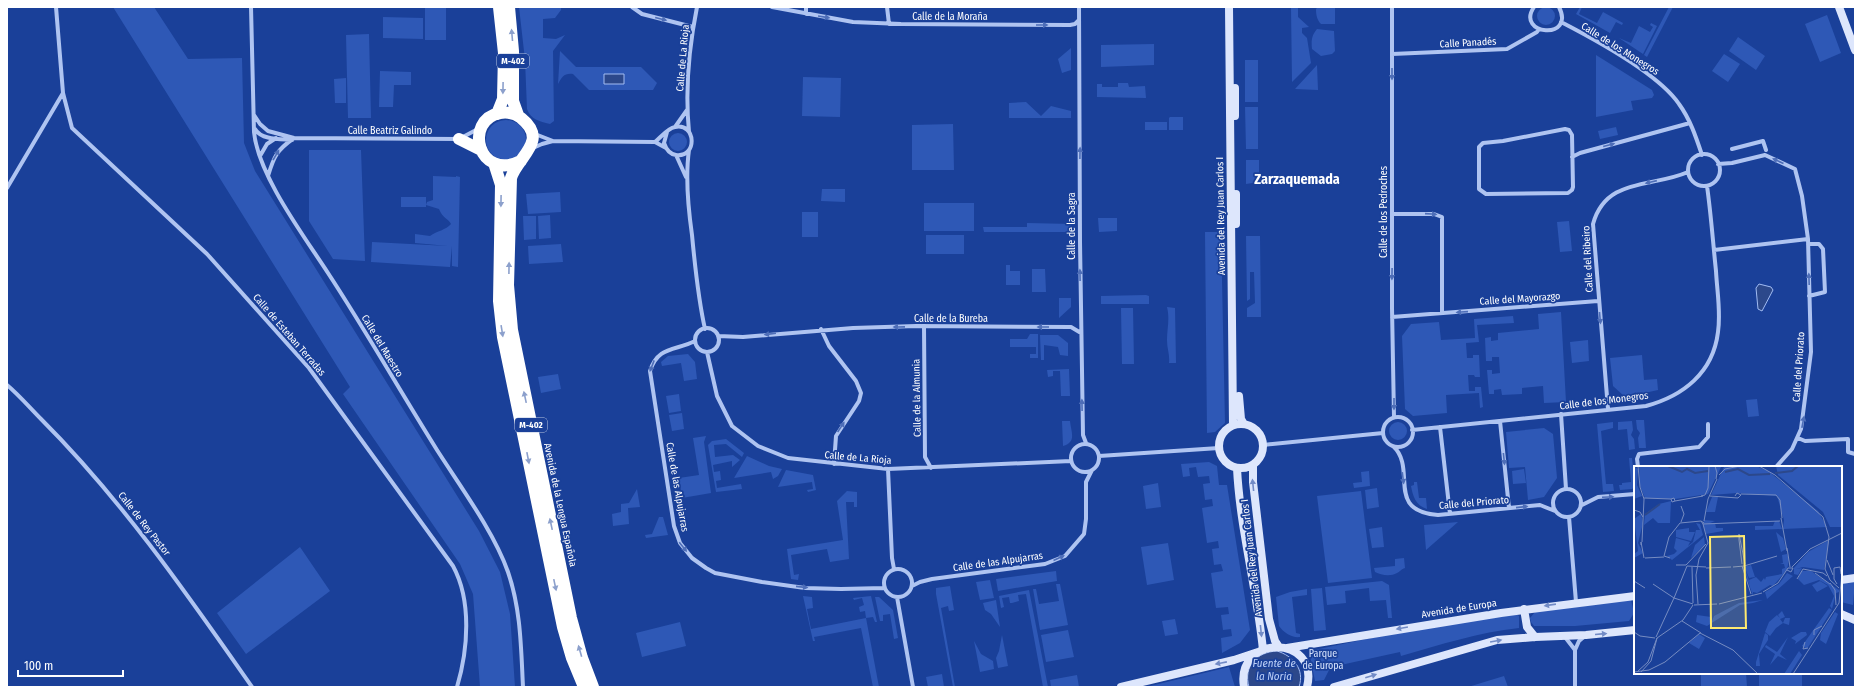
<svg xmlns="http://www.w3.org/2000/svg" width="1862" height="694" font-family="'Fira Sans Condensed',sans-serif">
  <rect width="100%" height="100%" fill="#1a4099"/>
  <path fill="#2e58b6" d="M1537 16a9 9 0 1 1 18 0a9 9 0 1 1-18 0Z
    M113,7H161H154L188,59L242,58L244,143L255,171L479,531L500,572L510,614L515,687H480L473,594L460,564L343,394L350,387Z
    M425,7H446V40H425Z
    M519,7H561V10L555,18L543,19V38L556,39L565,35L553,51L554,121L550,124C539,121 531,120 527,109L525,60Z
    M1291,7H1298V17L1309,27L1302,28V33L1307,38L1311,63L1292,82Z
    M1318,7H1335V24H1321C1317,20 1316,15 1316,9Z
    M1580,7H1582L1579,14L1597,23L1603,12L1623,23L1622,25L1616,22L1610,33L1576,14Z
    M1669,7H1673L1647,57L1644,55Z
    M1827,15L1841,53L1820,62L1805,24Z
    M383,17L423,18V39L383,38Z
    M1651,23L1657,26L1643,54L1619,38L1631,43L1639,26L1650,32L1653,27L1650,25Z
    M1317,29L1334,31L1335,51L1332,54L1321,56L1312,49C1311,40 1312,35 1317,29Z
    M369,34L371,118H348L346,35Z
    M1738,37L1765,56L1756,70L1729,51Z
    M1154,44V65L1101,67V45Z
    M1071,48V70L1062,73L1058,59Z
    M560,51L576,67H641L657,83L653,90H589L573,74C564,73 562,77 558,84Z
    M1724,54L1740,64L1728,82L1712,71Z
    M1596,55L1652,90L1654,95L1652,98L1631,101L1633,110L1596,117Z
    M1245,60H1258V102H1245Z
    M1317,65L1318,90L1295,89Z
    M380,71L411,72V85H394L393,107H379Z
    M803,77L841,78L840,117L802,116Z
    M346,78V103H335L334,79Z
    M1118,83H1128L1129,87L1145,86L1146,98L1097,97V84H1102V87H1118Z
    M1026,102L1041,116L1051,106L1071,111V118H1009V103Z
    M1245,107H1258V149H1246Z
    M1170,117H1183V130H1169V118Z
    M486 140a20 20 0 1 1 40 0a20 20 0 1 1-40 0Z
    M1145,122H1167V130H1145Z
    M953,124L954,170H912V125Z
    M1616,127L1618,135L1600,139L1598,131Z
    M669 142a9 9 0 1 1 18 0a9 9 0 1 1-18 0Z
    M309,150H361L365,261L333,259L309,221Z
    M1246,160H1259V182L1246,184Z
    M433,176L456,177V203V176L460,177L458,267L452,266V246L450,267L371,262L372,242L448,246L415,243V234L430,236C437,231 446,230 451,224C448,218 443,219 439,209L426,205L427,202L433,200Z
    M822,189H845V202L821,201Z
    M560,192L561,212L528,214L526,194Z
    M401,197H426V207H401Z
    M924,203H974V231H924Z
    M802,212H818V237H802Z
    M550,215L551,238L539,239L538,216Z
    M523,216H536V239L524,240Z
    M1098,218H1117V231L1099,232Z
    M1569,221L1572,251L1560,252L1557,222Z
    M1027,223L1071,224V232H984L983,227H1027Z
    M1205,232H1221L1225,423L1215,432L1207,433Z
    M926,235H964V254H926Z
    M1246,236H1260L1261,317H1247V308L1255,303L1254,272H1250V299L1247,301Z
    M561,244L563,262L529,264L528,246Z
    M1006,265H1010V271H1020V285H1006Z
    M1032,269H1045L1046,292H1032Z
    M1146,295L1149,296V304H1101V296Z
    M1059,298H1071V307L1059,318Z
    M1167,307L1175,308L1176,363H1169C1170,355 1167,349 1167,340C1167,329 1170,319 1167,307Z
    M1121,308H1133L1134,364H1122Z
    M1561,312L1566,402L1544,403L1543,386L1522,388V394L1502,395L1501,389L1494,390V394H1489L1487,370H1492V374L1500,373L1499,357H1492V361H1486L1485,338L1491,337V341L1498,340V333L1539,329L1538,314Z
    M1513,316L1514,323L1477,325L1479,342L1466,343L1467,358H1473V355H1479L1480,377H1475L1474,375H1468L1469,391H1475V387H1481L1483,407L1480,408L1479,393L1446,395L1447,413L1413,416L1405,409L1402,336L1411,324L1439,322L1441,340L1475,338L1474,319Z
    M1030,334H1038V358H1030V354H1036V347H1010V339H1027Z
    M1040,335H1058L1068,343V356L1060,355L1058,347L1044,345V360H1041Z
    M1588,340L1589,361L1572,363L1570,342Z
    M688,354L695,362L697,379L684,381L681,363L662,366L661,362L668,356Z
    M1642,355L1644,380L1657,379L1658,390L1640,394L1624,396L1613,386L1610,358Z
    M1069,369L1070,396H1061L1060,371H1053V376L1048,377L1047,370Z
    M558,374L561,389L541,393L538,377Z
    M679,394L681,411L669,413L666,396Z
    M1757,399L1759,416L1748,417L1746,400Z
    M682,413L684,429L672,431L669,415Z
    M1636,420H1644L1646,448H1639L1638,438L1640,433L1637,429Z
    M1062,421H1070C1071,432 1077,442 1063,446Z
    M1632,421L1633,430L1631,435L1634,439L1635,449L1629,450L1627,429L1618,430V422Z
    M1389 431a9 9 0 1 1 18 0a9 9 0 1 1-18 0Z
    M1613,422V428L1601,431L1606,484H1613L1614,491L1603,492L1597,424Z
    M1544,428L1553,434L1557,478L1544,497L1528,500L1525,467L1509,468L1506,432Z
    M706,436L704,442L711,493L682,498L679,478L699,475L693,438Z
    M726,439L744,453L742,457L726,444L714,445L715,457L733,455L740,460L732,467V461L713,465L714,472L720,471L721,480L716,481L717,488L741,484L742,489L716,492L708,445L712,441Z
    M747,456L769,466L782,469L778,476L773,479L771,472L734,478Z
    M1629,458H1632L1635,487L1632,489L1620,490L1619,485H1622V483L1631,482Z
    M1209,462L1217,466L1219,485H1227L1250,630L1240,643L1222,653L1221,638L1232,636L1231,629L1223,630L1221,615L1229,614L1228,607L1216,608L1211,573L1223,571L1221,564L1214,565L1212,549L1219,548L1218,541L1207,543L1202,508L1213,506L1212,499L1205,500L1203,484L1210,483L1209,476L1198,477L1196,467L1189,468L1190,476L1183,477L1181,464Z
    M1524,469L1526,483L1513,484L1512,471Z
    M786,470L813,475L816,490L808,492L807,490L813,489L812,482L778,487Z
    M1369,471L1370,486L1354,488L1353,483L1362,482L1361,472Z
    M1414,482H1417L1419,498H1426L1427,509C1415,505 1413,496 1411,486L1414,485Z
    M1158,483L1161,507L1146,509L1143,486Z
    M1377,488L1379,507L1367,509L1365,490Z
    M637,489L640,507L628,508L629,524L613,526L612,514L621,512V504L629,503Z
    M847,491L857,492V507H854V502H846L849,559L830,562L827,549L791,555L794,575L799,574L798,580L791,579L787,549L843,540L837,501Z
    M1361,491L1372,578L1328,583L1317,496Z
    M659,517H663L668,535L646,538L645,535L652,534Z
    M1458,522L1426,550L1424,525Z
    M1382,527L1384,547L1372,548L1369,529Z
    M1168,543L1174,580L1147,585L1141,547Z
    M300,547L330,591L246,654L217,613Z
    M1404,558L1405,568C1401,569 1401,571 1397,573C1390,577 1381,575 1375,572L1374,568L1395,566V559Z
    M1056,571L1057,581L998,591L996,579Z
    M990,580L994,598L980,600L976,582Z
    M1382,581L1389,585L1392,618H1388L1386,600L1370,601L1369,588L1345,591L1346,603L1327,605L1325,587Z
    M1855,582L1853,605L1841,602V583Z
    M1056,584H1060L1068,625L1040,630L1033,589H1036L1039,604L1059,601Z
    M950,586L954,610L949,611L948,606L941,608L955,687H953L936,594V588Z
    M1322,588L1326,630L1314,631L1311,589Z
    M1307,589V595L1292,597L1296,633L1300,634V637C1292,638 1284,633 1279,626L1276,597L1290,592Z
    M1029,590L1048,687H1043L1026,594L1018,595L1019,601L1012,603H1010L1009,597L1002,598L1004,607L1001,608L999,596Z
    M803,596L812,597L813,608L807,609L811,629L866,618L865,611L860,612L859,607L864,605L862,598L854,600L853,598L871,596L877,622H875L873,617L866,618L879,687H873L861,628L814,637L815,641H813Z
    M875,597H879L893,610L898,638L894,639L890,614L883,615V621H880Z
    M996,600L1000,627L991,614L985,610L983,603Z
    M1631,600L1634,613L1629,621L1575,626H1534L1531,622L1530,618L1535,612Z
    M1516,614L1519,616V628C1479,632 1440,645 1401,656L1400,652L1336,666L1330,668L1324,680L1315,681L1309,651L1381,636Z
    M1175,619L1178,634L1165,636L1162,621Z
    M680,622L686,646L642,657L636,633Z
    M1068,630L1074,657L1046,662L1041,635Z
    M1002,635L1008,666L998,668L996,658L999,651Z
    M974,641L981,654L993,661L994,669L980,672Z
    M1229,667L1235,687H1146Z
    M1701,673H1746L1747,687H1701Z
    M1759,673H1802V687H1759Z
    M942,674L944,687H928L926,677Z
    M1077,675L1079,687H1051L1050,680Z
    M1504,676L1508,687H1468Z"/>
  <path fill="#2c488b" stroke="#a2bcf3" d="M604,74H624V84H604Z
    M1759,284L1771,287L1773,290L1762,311L1758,309L1756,288Z
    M1277,651C1293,656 1305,669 1299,687H1249C1243,666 1257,652 1277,651Z"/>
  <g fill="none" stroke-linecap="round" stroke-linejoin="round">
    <path stroke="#afc4f1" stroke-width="4" d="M251,7L254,132C258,175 304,236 328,273C366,331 400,391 437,450C460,486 494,532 508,572C521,610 521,648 523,687
      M632,7L642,14L693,27
      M772,7L853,22L901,24L1070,25L1075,24L1079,20
      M806,7V14
      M887,7L889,24
      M1079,7L1080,242L1083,435L1086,443
      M1392,7V308L1394,417
      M1534,7C1515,35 1576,41 1559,7
      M1561,22C1594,39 1658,73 1679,104C1690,119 1696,137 1702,155
      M1392,54L1507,49L1537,32L1539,29
      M63,93L72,128L207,254L309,368L453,566C472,601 468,650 457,687
      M254,115L260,124L268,131L294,138L459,139L478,129
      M675,127L687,110
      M255,129C261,140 280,139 292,140
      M1565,129L1569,130L1572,135L1573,187L1572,190L1568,193L1486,194L1479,189V147L1483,143L1503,141Z
      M689,132C685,91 689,47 697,7
      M535,134L553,141
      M655,142C661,137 668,128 675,127C696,122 698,158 676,155C669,154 666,149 664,143L667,132
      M533,148L542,144L553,141L655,142L666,148
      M1732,149L1763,141L1766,150
      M689,150C685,178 688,207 692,235C695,267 698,298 705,329
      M1688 170a16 16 0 1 1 32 0a16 16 0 1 1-32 0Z
      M676,155L686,177
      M260,156L267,144L276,138
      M1572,157L1580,153L1690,123
      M1718,164L1732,163L1765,155L1795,169L1802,196L1808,239L1811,352L1801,429L1792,449L1776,467
      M268,176C274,156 277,150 294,138
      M7,188L63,93L56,7
      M1392,214H1434L1442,217V313
      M1808,244H1819L1823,249L1825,292L1809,296
      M1714,250L1808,239
      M1392,317L1598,301
      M924,326L925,457L931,468
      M695 340a12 12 0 1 1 24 0a12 12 0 1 1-24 0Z
      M821,329L829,346L856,381L861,393L859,401L836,436L834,464
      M718,336L743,337L853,328L916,326L1071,327L1081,333
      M695,341C675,351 658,346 650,371L674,526L680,543L692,558L706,568L715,573L762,582L805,588L841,589L884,588
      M707,352L717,396L732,426L758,446L788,458L888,469L1071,461
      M7,385C19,395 30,408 41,419C122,500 187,594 252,687
      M1608,409L1593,224C1606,177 1652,188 1688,172
      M1561,414L1566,489
      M1383 432a15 15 0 1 1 30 0a15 15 0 1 1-30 0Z
      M1500,421L1509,508
      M1440,427L1450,514
      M1412,430L1646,406C1683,396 1713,373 1718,332C1721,312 1717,291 1716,271C1713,243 1711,214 1707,186
      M1798,438L1805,441L1848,439V452L1855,454
      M1071 458a14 14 0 1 1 28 0a14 14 0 1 1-28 0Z
      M1263,445L1383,433
      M1393,446C1418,469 1384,511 1438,515L1540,505L1555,511
      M1099,456L1219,448
      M1638,467L1637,459L1639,454L1699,447L1708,437V424
      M888,469L892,558L894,569
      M1553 503a14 14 0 1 1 28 0a14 14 0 1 1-28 0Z
      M1582,505L1598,497L1635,494
      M1569,517L1576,602
      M884 583a14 14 0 1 1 28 0a14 14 0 1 1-28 0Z
      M912,586L920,582L932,579L1045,564L1065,556L1084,534L1086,519V482L1092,470
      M897,597L913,687
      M1565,637L1575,650V687
      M1575,650L1579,641L1585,636"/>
    <path stroke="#dde6fc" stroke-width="8" d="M1229,7L1233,425
      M1839,7L1855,50
      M1235,88V116
      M1236,194V224
      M1239,396L1241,419L1244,424
      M1219 446a22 22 0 1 1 44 0a22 22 0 1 1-44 0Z
      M1253,465V482L1269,619L1275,641L1279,647
      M1237,468C1240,529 1257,589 1263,650
      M1841,580L1855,578
      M1524,609L1527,627L1535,637
      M1841,614L1855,620
      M1287,648L1501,613L1635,596
      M1121,687L1234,660L1258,652
      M1244,687C1235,634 1320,634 1307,687
      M1334,687L1497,640L1535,637L1586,635L1635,630"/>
    <path stroke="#fff" stroke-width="12" d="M509,7L513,51V101L518,115
      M497,114L503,99L504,53L499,7
      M459,139L481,150
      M521,161C478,182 463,120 500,113C507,112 515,113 521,118C550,141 517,157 511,178L508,285L512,330L571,618L582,658L593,687
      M494,163L501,185L499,301L503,337L563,627L572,658L584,687"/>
  </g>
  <defs><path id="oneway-solid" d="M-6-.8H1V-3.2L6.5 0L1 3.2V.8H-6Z"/></defs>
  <g fill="#4e6eb8">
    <use href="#oneway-solid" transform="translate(824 17) rotate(9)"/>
    <use href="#oneway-solid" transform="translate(661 19) rotate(14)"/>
    <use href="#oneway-solid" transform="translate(1042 25)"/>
    <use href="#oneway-solid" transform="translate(1392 74) rotate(90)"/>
    <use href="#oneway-solid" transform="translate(1609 145) rotate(-15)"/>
    <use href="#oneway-solid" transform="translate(1080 153) rotate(-89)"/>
    <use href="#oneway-solid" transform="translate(276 155) rotate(-60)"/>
    <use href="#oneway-solid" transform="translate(1778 161) rotate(-156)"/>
    <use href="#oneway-solid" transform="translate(1651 182) rotate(167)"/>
    <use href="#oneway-solid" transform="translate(1431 214) rotate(4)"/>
    <use href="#oneway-solid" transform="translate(1392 274) rotate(91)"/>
    <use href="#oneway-solid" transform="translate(1080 275) rotate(-91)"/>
    <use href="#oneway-solid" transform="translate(1809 279) rotate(-92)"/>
    <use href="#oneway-solid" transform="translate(1462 312) rotate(176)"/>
    <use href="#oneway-solid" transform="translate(1600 318) rotate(85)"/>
    <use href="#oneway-solid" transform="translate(899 327) rotate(179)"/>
    <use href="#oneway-solid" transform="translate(1043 327) rotate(-180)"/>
    <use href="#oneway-solid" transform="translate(770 334) rotate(173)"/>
    <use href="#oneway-solid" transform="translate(652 366) rotate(111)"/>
    <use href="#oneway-solid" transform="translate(1394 404) rotate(90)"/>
    <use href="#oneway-solid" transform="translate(1082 405) rotate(-91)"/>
    <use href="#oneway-solid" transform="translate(1803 422) rotate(-79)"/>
    <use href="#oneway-solid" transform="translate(841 427) rotate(-56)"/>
    <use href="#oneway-solid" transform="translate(1504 459) rotate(84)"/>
    <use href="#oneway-solid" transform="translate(1403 478) rotate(83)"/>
    <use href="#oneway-solid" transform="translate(1608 497) rotate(-3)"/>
    <use href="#oneway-solid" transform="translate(1522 507) rotate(-6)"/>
    <use href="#oneway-solid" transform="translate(683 547) rotate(51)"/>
    <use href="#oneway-solid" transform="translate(1059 558) rotate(-24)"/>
    <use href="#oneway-solid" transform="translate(802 587) rotate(6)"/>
  </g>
  <g fill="#8ca0cc">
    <use href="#oneway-solid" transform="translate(512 35) rotate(-95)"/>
    <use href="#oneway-solid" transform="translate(503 88) rotate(91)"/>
    <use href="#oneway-solid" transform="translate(501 201) rotate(91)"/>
    <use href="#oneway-solid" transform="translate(509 268) rotate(-89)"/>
    <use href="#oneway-solid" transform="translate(502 331) rotate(81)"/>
    <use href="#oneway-solid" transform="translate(525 397) rotate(-102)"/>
    <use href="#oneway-solid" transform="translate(528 458) rotate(79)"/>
    <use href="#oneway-solid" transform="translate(551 524) rotate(-102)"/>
    <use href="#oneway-solid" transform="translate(555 585) rotate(78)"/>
    <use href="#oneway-solid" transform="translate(580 651) rotate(-106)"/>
  </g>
  <g fill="#728bc6">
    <use href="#oneway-solid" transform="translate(1253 485) rotate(-96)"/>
    <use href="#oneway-solid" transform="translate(1550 605) rotate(172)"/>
    <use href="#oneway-solid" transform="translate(1402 628) rotate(170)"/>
    <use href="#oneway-solid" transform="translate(1261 631) rotate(84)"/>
    <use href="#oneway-solid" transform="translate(1601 634) rotate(-5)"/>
    <use href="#oneway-solid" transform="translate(1496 641) rotate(-10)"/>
    <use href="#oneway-solid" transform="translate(1221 663) rotate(169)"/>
    <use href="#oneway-solid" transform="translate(1371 676) rotate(-17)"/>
  </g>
  <g text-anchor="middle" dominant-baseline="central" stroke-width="3.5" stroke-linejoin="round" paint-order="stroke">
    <g fill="#1a4099" stroke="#bac6e0" stroke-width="1">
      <rect x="497" y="54" width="32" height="14" rx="3"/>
      <rect x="515" y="418" width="32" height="14" rx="3"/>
    </g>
    <g font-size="9" font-weight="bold" fill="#fff">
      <text x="513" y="61">M-402</text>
      <text x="531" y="425">M-402</text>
    </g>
    <g font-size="10" fill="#fff" stroke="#1a4099">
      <text x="950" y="17">Calle de la Moraña</text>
      <text transform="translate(1468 43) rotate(-3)">Calle Panadés</text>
      <text transform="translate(1620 49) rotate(32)">Calle de los Monegros</text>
      <text transform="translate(683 58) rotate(-85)">Calle de La Rioja</text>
      <text x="390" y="131">Calle Beatriz Galindo</text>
      <text transform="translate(1384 212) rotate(-90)">Calle de los Pedroches</text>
      <text transform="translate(1221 216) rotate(-91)">Avenida del Rey Juan Carlos I</text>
      <text transform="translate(1072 226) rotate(-90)">Calle de la Sagra</text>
      <text transform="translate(1588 259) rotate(-93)">Calle del Ribeiro</text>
      <text transform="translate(1520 299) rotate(-4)">Calle del Mayorazgo</text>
      <text x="951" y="319">Calle de la Bureba</text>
      <text transform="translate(289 335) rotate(49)">Calle de Esteban Terradas</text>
      <text transform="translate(382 346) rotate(59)">Calle del Maestro</text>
      <text transform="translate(1799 367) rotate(-86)">Calle del Priorato</text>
      <text transform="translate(917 398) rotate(-91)">Calle de la Almunia</text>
      <text transform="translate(1604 401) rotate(-7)">Calle de los Monegros</text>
      <text transform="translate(858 458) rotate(5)">Calle de La Rioja</text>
      <text transform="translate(677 487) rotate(80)">Calle de las Alpujarras</text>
      <text transform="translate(1474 503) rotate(-5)">Calle del Priorato</text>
      <text transform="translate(560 505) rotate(78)">Avenida de la Lengua Española</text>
      <text transform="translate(144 524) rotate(52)">Calle de Rey Pastor</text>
      <text transform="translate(1252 558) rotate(-97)">Avenida del Rey Juan Carlos I</text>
      <text transform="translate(998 562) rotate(-8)">Calle de las Alpujarras</text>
      <text transform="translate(1459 609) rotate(-9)">Avenida de Europa</text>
    </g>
    <g font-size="10" fill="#d6e2fc" stroke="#1a4099">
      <text x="1323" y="654">Parque<tspan x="1323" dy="12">de Europa</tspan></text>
    </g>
    <g font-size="11" font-style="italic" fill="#bccff7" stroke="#1a4099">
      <text x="1274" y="663">Fuente de<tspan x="1274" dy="13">la Noria</tspan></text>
    </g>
    <g font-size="14" font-weight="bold" fill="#fff" stroke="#1a4099">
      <text x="1297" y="179">Zarzaquemada</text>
    </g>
  </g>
  <g transform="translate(1634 466)">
    <rect width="208" height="208" fill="#1a4099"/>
    <path d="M0,0L4,3L3,19L8,30L0,33ZM5,0H86L87,1L74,28L41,33L11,32L6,20ZM142,0H208V61H196L189,46L144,9ZM90,1L122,0L134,5L184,45L193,61L149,63L150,54L143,30L103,27L77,29ZM78,31H84L81,46H72ZM37,35L36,57H24L19,52L10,59L11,48L25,38ZM7,48L9,57L4,77L9,87L0,92V88L4,85L0,53ZM70,54L81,55L76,57H81L82,62H89V65L72,68L69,59ZM141,55H145L148,63L121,64V60H139ZM62,57L66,58L69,69L38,94L33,90L40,88L43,85L40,82L42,72L56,76L54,80L59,76L62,64H66ZM55,62V66H61L57,75L42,71V64ZM142,66L149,72L152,83L147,86ZM70,71L71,79L57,92L61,79ZM195,74L190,104L169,101L162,103L168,102L164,109L160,108V102L174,86ZM153,88L155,93L153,104L139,120L136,119L123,127L119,126V130L109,101L117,99L121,111L115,112L111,102L116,118L115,114L122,111L127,116L130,112L131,114L132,111L148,108V103L151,102L150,98H146L149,97L148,89ZM167,105H177L205,124V126L202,127L198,143L196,140L200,130L194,119L185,114L170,119L164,113ZM153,107L159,110L133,133L131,126L145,118ZM186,115L194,120L183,126L178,119ZM129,134L119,137L106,139L73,160L62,156L63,149L77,151L78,155L80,150L105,137ZM195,142L198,144L173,183L168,180ZM148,145L151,151L146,153L149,157L151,152H156L155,159L149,157L142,162L136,170L131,166L135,156L143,149L146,152L144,149ZM201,146L204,148L192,178L186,174L187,167ZM167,166H172L173,169L161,178L162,175L157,172ZM131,167L134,169V174L125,188L126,200H122V196ZM65,168L71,172L65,183L55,177ZM154,171L146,188L153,194L144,190L136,199L141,188L131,181L132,179L143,186ZM165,185L168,189L156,208H150Z" fill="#2e58b6"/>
    <path fill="none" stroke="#2c488b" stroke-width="2" d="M34,0L48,6L53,3L61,7L74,5M91,6L104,3L115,9L136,8M141,7L158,5L164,0M11,49L26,38"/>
    <path fill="none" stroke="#768cc2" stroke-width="1" d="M4,0L6,21L10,33L8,76M81,0L83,7L82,13M125,0L141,9L189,51L195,71L191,103L196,114L205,122M85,9L91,3L106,0M107,28L142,29L146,34L148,52M67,30L71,29L74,22L75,0M76,30L104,32L107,29L103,27L101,30M10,32L37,33M40,32L41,35L38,36L37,33ZM41,35L69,30M47,40L50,48L47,56M0,44L6,46L9,51M147,52L153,85M70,55L74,33L83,13M46,57L67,55M70,57L67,55L69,58L146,55M7,79V76L10,92M153,82L156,101M11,92L30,91M36,92L30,90L35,71L46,57M193,94L199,109M108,98L105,74V68L111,98M42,99H52L72,78M53,100L72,101M108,100L117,128M58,101L59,137M99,101L110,100L143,90M158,101L176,83L208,67M72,102L97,101M181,107L196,118M163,113L169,103L189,107L193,110M0,115L11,122M196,117L201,124L202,139M19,118L40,132L53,100M203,118L200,113V102L206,101L207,108M129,126L144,117L154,102H159L157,106L153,104M64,138L62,109L65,93L74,77L69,58M85,138L128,127M60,139L83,138M48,155L67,167M0,166L6,170L21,172M180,169V164L188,160M22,171L40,132L59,138M23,172L49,154L59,139M171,176L169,183L174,182M4,205L14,196L23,172L17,195L7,206M0,206L15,204L31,196L66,167L99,184L124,208M159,208L205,137L208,107"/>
    <path fill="#ffea6f" fill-opacity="0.15" stroke="#ffea6f" stroke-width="2" d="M110,70L112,162H77L76,71Z"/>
    <rect width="208" height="208" fill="none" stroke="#fff" stroke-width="2"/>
  </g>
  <rect width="1862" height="694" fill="none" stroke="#ffffff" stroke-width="16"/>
  <path d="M18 670v6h105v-6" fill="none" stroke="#ffffff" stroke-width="2"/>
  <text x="24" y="670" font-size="12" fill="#ffffff" stroke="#1a4099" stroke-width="3" paint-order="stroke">100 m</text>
</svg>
